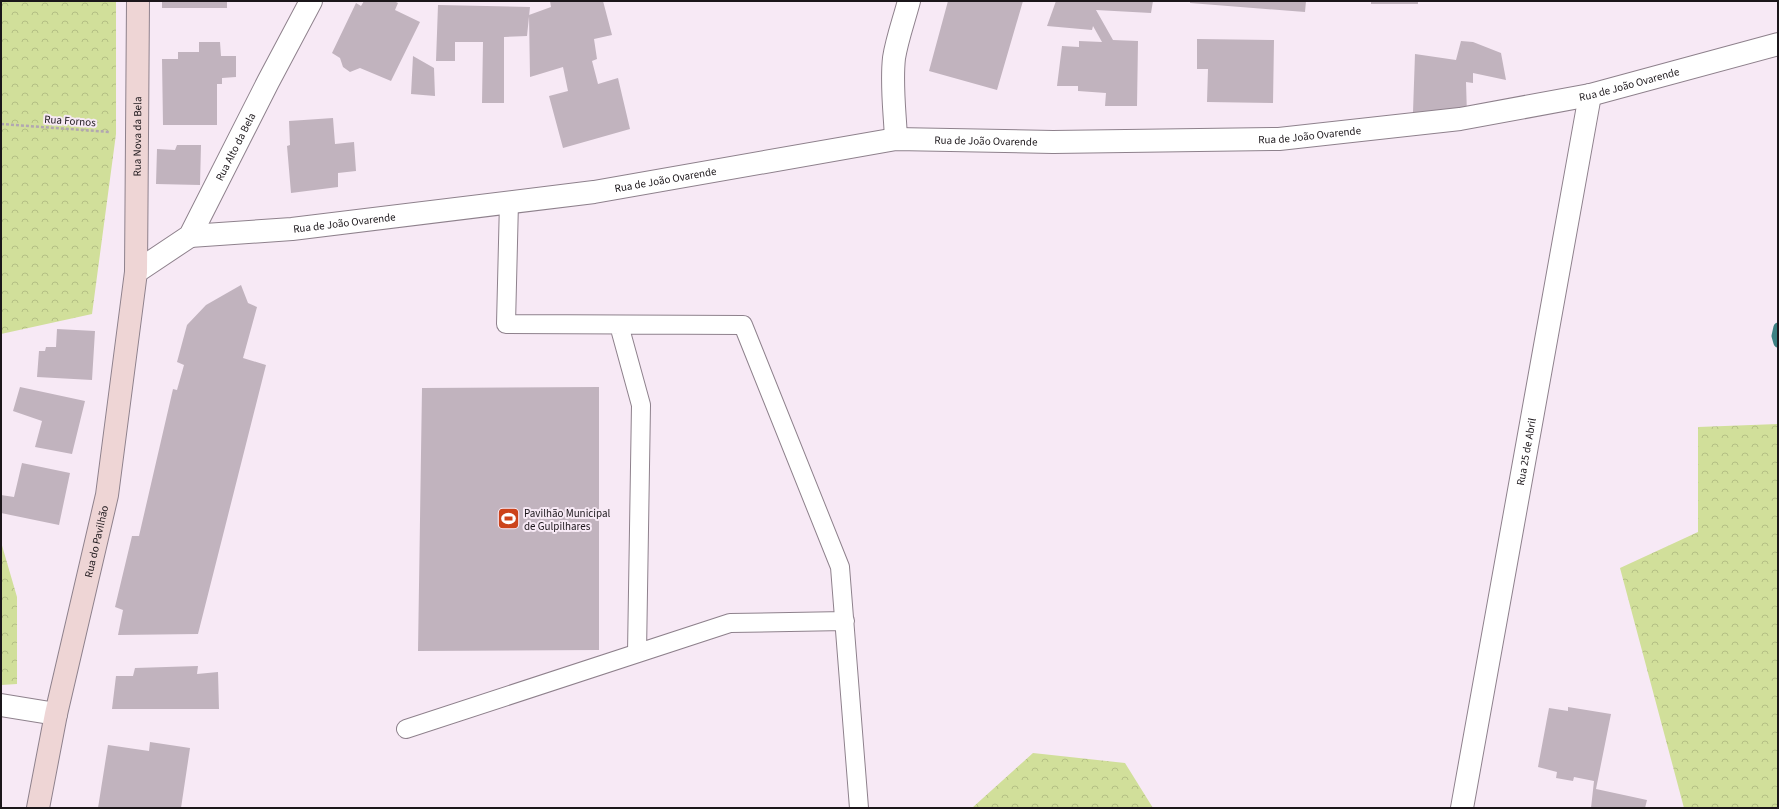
<svg xmlns="http://www.w3.org/2000/svg" width="1779" height="809" font-family="'Source Sans 3',sans-serif">
  <defs>
    <pattern id="forest-crowns" width="20" height="18" patternUnits="userSpaceOnUse"><rect width="20" height="18" fill="#d1df9a"/><path d="M2 6a3 3 0 1 1 6 0M12 15a3 3 0 1 1 6 0" fill="none" stroke="#b3bf84"/></pattern>
  </defs>
  <rect width="100%" height="100%" fill="#f7e9f5"/>
  <path fill="url(#forest-crowns)" d="M1,1H116V134L92,314L1,334Z
    M1778,424V808H1684L1620,568L1698,532V427Z
    M1,542L17,597V684L1,685Z
    M1033,753L1125,763L1153,808H972Z"/>
  <g fill="none" stroke-linecap="round" stroke-linejoin="round">
    <path stroke="#3d8184" stroke-width="9" d="M1778,327L1776,336L1778,343"/>
  </g>
  <path fill="#c1b3be" d="M162,1H227V8H162Z
    M364,1H394L398,3L395,10L420,22L391,81L360,68L350,72L343,67L340,58L332,53L356,3L361,6Z
    M550,1H603L612,35L594,39L597,59L592,61L598,84L618,78L630,129L563,148L549,96L568,91L563,67L530,77L529,15L551,7Z
    M948,1H1023L997,90L929,71Z
    M1056,1H1153L1151,13L1096,10L1113,40L1138,41L1137,106H1105L1106,93L1078,91V86H1057L1062,46L1079,47V41L1102,42L1093,26L1092,30L1047,26Z
    M1190,1H1306L1305,12L1190,3Z
    M1371,1H1418V4H1371Z
    M438,5L530,7L527,36L504,37V103H482L483,42H455V61H436Z
    M1197,39L1274,40L1273,103L1207,102L1208,69H1197Z
    M1461,41L1473,42L1501,53L1506,80L1473,73V83L1466,82L1467,116L1413,112L1415,54L1456,60Z
    M199,42H220L221,56H236V77L222,78V84H217V125H163L162,59H178V52H199Z
    M413,56L434,68L435,96L411,94Z
    M333,118L335,144L354,142L356,171L338,173V187L291,193L287,146L290,145L289,121Z
    M177,145H201L200,185L156,184L157,149L175,150Z
    M241,285L248,303L257,307L243,358L266,365L198,634L118,635L123,610L115,607L132,536H139L173,389L177,390L184,365L177,362L187,325L206,305Z
    M57,329L95,331L92,380L37,377L39,351H45L46,347H56Z
    M20,387L85,401L72,454L35,447L42,421L13,411Z
    M599,387V650L418,651L422,388Z
    M22,463L70,473L59,525L1,513V495L14,497Z
    M198,666L197,674L218,672L219,709H112L116,676H133L135,668Z
    M1568,707L1611,714L1596,789L1647,800L1645,808H1591L1594,781L1574,777L1573,781L1556,778L1557,772L1538,767L1549,708L1568,711Z
    M150,742L190,748L181,808H98L108,745L149,751Z"/>
  <g fill="none" stroke-linecap="round" stroke-linejoin="round">
    <defs>
      <path id="lane" d="M509,202L506,324L743,325L840,567L859,808
        M619,325L641,405L637,653
        M406,729L730,623L845,621"/>
      <g id="street">
        <path d="M896,139C895,113 891,85 894,58C897,39 904,20 909,1"/>
        <path id="s1" d="M190,236L292,229L594,192L896,139L1053,142L1279,139L1460,119L1590,95L1778,44"/>
        <path id="s2" d="M136,272L190,236L268,82L311,1"/>
        <path d="M1,705L56,714"/>
        <path id="s3" d="M1462,808L1590,95"/>
      </g>
      <g id="secondary">
        <path id="s4" d="M38,808L56,714L107,495L136,272L138,1"/>
      </g>
    </defs>
    <use href="#lane" stroke="#8e818c" stroke-width="20"/>
    <use href="#street" stroke="#8e818c" stroke-width="24"/>
    <use href="#secondary" stroke="#8e818c" stroke-width="24"/>
    <path stroke="#b2a7b1" stroke-width="2.5" stroke-dasharray="3 2" stroke-linecap="butt" d="M1,124L110,132"/>
    <use href="#lane" stroke="#fff" stroke-width="18"/>
    <use href="#street" stroke="#fff" stroke-width="22"/>
    <use href="#secondary" stroke="#eed5d5" stroke-width="22"/>
  </g>
  <defs>
    <symbol id="stadium-square" viewBox="-11 -11 22 22"><rect x="-9" y="-9" width="18" height="18" rx="4" fill="#cc431b" stroke="#f7e9f5"/><path d="M0-5a6.5 5 0 1 0 0 10a6.5 5 0 1 0 0-10ZM-3.5-1.8h7v3.6h-7Z" fill="#fff"/></symbol>
  </defs>
  <g fill-rule="evenodd">
    <use href="#stadium-square" x="496" y="506" width="25" height="25"/>
  </g>
  <g text-anchor="middle" dominant-baseline="central" stroke-width="4" stroke-linejoin="round" paint-order="stroke">
    <g font-size="11" fill="#1b161a" stroke="#f7e9f5">
      <text stroke="none"><textPath href="#s1" startOffset="1451">Rua de João Ovarende</textPath></text>
      <text transform="translate(70 121) rotate(4)">Rua Fornos</text>
      <text stroke="none"><textPath href="#s1" startOffset="1127">Rua de João Ovarende</textPath></text>
      <text stroke="none"><textPath href="#s4" startOffset="681">Rua Nova da Bela</textPath></text>
      <text stroke="none"><textPath href="#s1" startOffset="803">Rua de João Ovarende</textPath></text>
      <text stroke="none"><textPath href="#s2" startOffset="165">Rua Alto da Bela</textPath></text>
      <text stroke="none"><textPath href="#s1" startOffset="479">Rua de João Ovarende</textPath></text>
      <text stroke="none"><textPath href="#s1" startOffset="155">Rua de João Ovarende</textPath></text>
      <text stroke="none"><textPath href="#s3" startOffset="362">Rua 25 de Abril</textPath></text>
      <text stroke="none"><textPath href="#s4" startOffset="273">Rua do Pavilhão</textPath></text>
    </g>
    <g font-size="11" fill="#1b161a" stroke="#f7e9f5" text-anchor="start">
      <text x="524" y="513">Pavilhão Municipal<tspan x="524" dy="13">de Gulpilhares</tspan></text>
    </g>
  </g>
  <rect width="1779" height="809" fill="none" stroke="#1b161a" stroke-width="4"/>
</svg>
